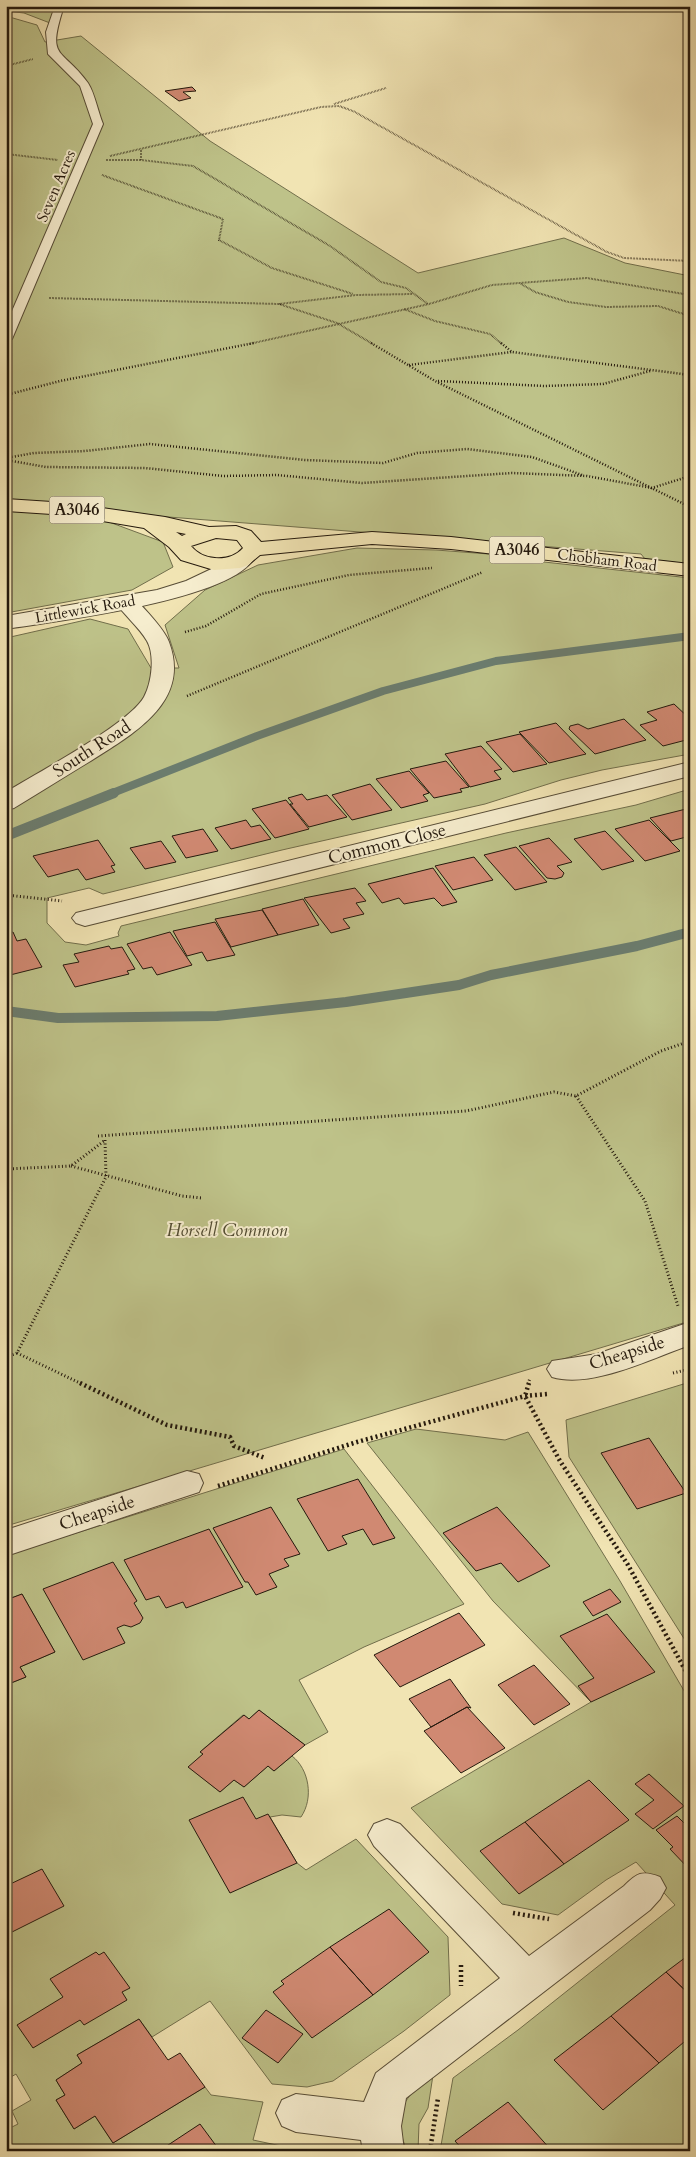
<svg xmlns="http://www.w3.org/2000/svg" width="696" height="2157" font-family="Cardo,serif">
  <rect width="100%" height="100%" fill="#f1e4b3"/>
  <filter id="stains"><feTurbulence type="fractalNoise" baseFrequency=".004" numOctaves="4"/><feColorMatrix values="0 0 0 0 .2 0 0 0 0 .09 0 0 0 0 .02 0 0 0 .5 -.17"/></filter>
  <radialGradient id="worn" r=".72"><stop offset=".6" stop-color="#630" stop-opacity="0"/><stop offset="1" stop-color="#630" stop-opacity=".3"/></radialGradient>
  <path fill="#bec289" stroke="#716e4b" d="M6,6H55L50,23L24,13L6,11Z
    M6,16L37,25L45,42L81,36L210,141L418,273L564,238L625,263L690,276V564L645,559L641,554L143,515L101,519L163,542L173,567L132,590L6,613Z
    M357,548L436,550L528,557L535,561L690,578V754L602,770L561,780L485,804L282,850L103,894L89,888L47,898V923L65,942L86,945L119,936L118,933L121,926L506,833L636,805L690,789V1321L6,1526V638L90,619L128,629L151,668H179L165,625L205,590L258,565Z
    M690,1382V1648L569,1457L566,1420Z
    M416,1429L505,1440L528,1432L620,1581L690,1701V2151H440L453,2078L518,2030L675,1905L636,1862L606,1880L558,1915L502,1904L411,1808L591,1702L493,1601L367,1443Z
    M344,1449L464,1604L364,1647L299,1680L328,1732L305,1745L259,1710L249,1719L243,1715L201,1751L203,1754L189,1767L220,1792L234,1780L244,1787L268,1766L274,1771L292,1756C309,1769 314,1798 301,1817L282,1815L270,1817L297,1863L306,1870L356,1839L448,1937L450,1995L404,2031L333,2081L307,2087L272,2084L210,2001L152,2037L139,2019L77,2055L82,2063L56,2080L65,2095L56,2100L74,2129L95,2116L113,2143L205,2087L211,2095L263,2102L253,2140L305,2151H6V2130L18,2124L12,2111L31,2100L16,2074L6,2080V1685L26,1677L20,1667L55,1652L22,1594L6,1600V1555Z
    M433,2075L428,2108L419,2124L418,2151H407C391,2112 403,2098 433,2075Z"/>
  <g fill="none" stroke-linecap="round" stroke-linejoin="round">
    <path stroke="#6b7c6e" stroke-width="8" d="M110,794L257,736L383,691L496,661L690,636"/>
    <path stroke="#6b7c6e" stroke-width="10" d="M6,836L114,793
      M6,1011L58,1018L217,1016L346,1002L459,985L491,975L637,946L690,932"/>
  </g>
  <path fill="#d08972" stroke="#24190d" d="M192,87L196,91L183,92L191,98L179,101L165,91Z
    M674,704L690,719V739L663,746L640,725L657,720L647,712Z
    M624,719L646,740L595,754L569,729L570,726L578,724L588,729Z
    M556,723L586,754L549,763L519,732Z
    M520,734L547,764L513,772L486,742Z
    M481,746L502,769L494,771L501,779L470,787L445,754Z
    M446,761L469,787L460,789L462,792L434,798L410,769Z
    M409,771L429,793L423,795L428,801L401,808L376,779Z
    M370,784L392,810L352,820L332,795Z
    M302,794L307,800L327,795L347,817L309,827L290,804H293L288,798Z
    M286,800L309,829L275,838L252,809Z
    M690,808V836L671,841L650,818Z
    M246,820L251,827L260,825L271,839L231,849L215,828Z
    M649,820L680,851L645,861L615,829Z
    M203,829L218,851L186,858L172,836Z
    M605,831L634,861L602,870L574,839Z
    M549,838L572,862L557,866L564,873L562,877L555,879L547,878L519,846Z
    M98,840L115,865L111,866L115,872L86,880L78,869L48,877L33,856Z
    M161,841L176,862L145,869L130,848Z
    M516,847L547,882L515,890L484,855Z
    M474,857L493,880L453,890L435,866Z
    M433,868L457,902L442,906L434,898L404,904L399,898L382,903L368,884Z
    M355,888L366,901L356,903L364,914L343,919L350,928L331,933L304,898Z
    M303,899L319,925L278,935L262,909Z
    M262,910L278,935L231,947L215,919Z
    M215,922L235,955L207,961L202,952L187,956L173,931Z
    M13,932L17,941L26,939L42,967L10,975L6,969V934Z
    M170,932L192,965L157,975L152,967L143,969L127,944Z
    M109,946L111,949L122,947L135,969L127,971L129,974L75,987L63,965L79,962L74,954Z
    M649,1438L686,1493L637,1509L601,1453Z
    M358,1479L395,1538L373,1545L363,1529L342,1536L347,1544L328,1551L297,1499Z
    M271,1507L300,1554L284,1559L289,1566L269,1574L277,1587L256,1595L248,1582H245L213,1528Z
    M497,1507L550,1566L518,1582L501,1563L476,1571L443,1533Z
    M209,1529L243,1587L186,1608L183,1602L166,1608L159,1596L146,1600L124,1560Z
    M113,1562L137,1601L134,1603L143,1618L140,1623L131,1627L124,1625L117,1628L125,1643L83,1660L43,1589Z
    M610,1589L621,1602L593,1616L583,1602Z
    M22,1594L55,1652L20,1667L26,1677L6,1685V1600Z
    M459,1613L485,1645L400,1687L374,1655Z
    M607,1614L655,1672L591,1702L578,1686L594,1678L560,1636Z
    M534,1665L570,1704L534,1725L498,1685Z
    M450,1679L471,1708L467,1707L431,1727L409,1699Z
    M467,1707L505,1748L461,1773L424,1731Z
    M259,1710L305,1745L274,1771L268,1766L244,1787L234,1780L220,1792L188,1767L203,1754L200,1752L244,1715L249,1719Z
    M649,1774L684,1806L653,1829L635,1814L654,1800L635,1784Z
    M589,1780L629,1820L564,1864L525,1822Z
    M243,1797L256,1819L268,1814L297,1863L230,1893L189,1820Z
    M677,1816L690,1829V1870L670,1849L673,1847L656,1830Z
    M525,1822L564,1864L519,1894L480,1851Z
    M42,1869L64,1906L6,1935V1886Z
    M389,1909L429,1952L373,1995L330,1947Z
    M330,1947L373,1995L312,2038L273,1992L284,1984L281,1981Z
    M96,1952L99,1955L104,1952L130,1988L122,1992L127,2000L84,2025L80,2020L33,2048L17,2025L63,1997L50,1979Z
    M690,1954V1995L666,1972Z
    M666,1972L690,1995V2037L659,2063L611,2016Z
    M266,2010L303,2034L278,2063L242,2038Z
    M611,2016L659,2063L603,2110L554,2060Z
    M139,2019L168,2060L180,2053L205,2087L113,2143L95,2116L74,2129L56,2100L65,2095L56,2080L82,2063L77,2055Z
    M508,2102L552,2151H464L455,2141Z
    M200,2124L220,2151H159Z"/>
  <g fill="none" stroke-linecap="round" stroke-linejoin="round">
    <defs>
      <path id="service" d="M55,6H64C46,61 61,46 88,83C95,94 98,112 103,124L12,339L6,342V325L93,124L80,86L48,54L46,32Z"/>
      <path id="minor" d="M126,596L134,597C144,609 164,628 169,642C192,703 131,735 89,762C64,777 39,793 14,808L6,810V792C37,773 129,724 144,697C152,682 155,655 147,641C139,627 124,615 115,602L118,597Z
        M690,762V776L85,926L76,923L72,918L76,913Z
        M690,1322V1345C652,1358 592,1389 552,1377L547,1369L552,1361L597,1354Z
        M187,1471L199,1474L203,1483L199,1492L6,1556V1530Z
        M387,1819L400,1824L529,1956L624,1886C637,1873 642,1870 660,1877L666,1888L660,1899L650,1910L406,2098L401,2126L404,2151H363L361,2140L296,2132L282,2126L276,2113L282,2100L296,2094L364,2102L376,2073L500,1978L374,1846L368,1835L374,1824Z"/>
      <path id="tertiary" d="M243,554L250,556L253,560C225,601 57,621 6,629V616L157,590L186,581Z"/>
      <path id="primary" d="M6,499L67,503L165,517L209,527L236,526L251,531L261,542L372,532L451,537L690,564V576L451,549L372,544L260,555L248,565L240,568L214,570L181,560L169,547L144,528L67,515L6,511ZM176,532L186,534L182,536ZM216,538L237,540L243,548C230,563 203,561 191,546Z"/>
    </defs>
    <use href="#service" stroke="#574c36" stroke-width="2"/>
    <use href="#minor" stroke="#574c36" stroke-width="2"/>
    <use href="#tertiary" stroke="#574c36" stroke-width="2"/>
    <use href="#primary" stroke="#24190d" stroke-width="2"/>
    <path stroke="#24190d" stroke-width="2" stroke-dasharray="0.5 1" stroke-linecap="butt" d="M6,66L33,59
      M334,104L386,88
      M141,150V160
      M6,154L58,160
      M110,156L321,107L339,106L353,111L607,252L624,258L690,261
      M106,160H141L193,166L330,246L381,282L406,288L428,304
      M102,175L223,219L219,240L272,268L353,294
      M521,284L535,292L568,302L606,307L658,306L690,316
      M49,298L279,304L356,295L412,294
      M279,304L337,323L373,344
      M404,309L435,321L490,334L502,344
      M249,344L429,304L492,285L587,278L690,295"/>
    <path stroke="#24190d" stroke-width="2.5" stroke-dasharray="1 2" stroke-linecap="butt" d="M371,343L435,381L690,507
      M501,343L512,352L690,375
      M409,365L512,352
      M438,381L545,386L603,384L650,371
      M6,395L60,381L254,343
      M6,458L34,453L85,451L150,444L305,460L383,463L417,453L467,449L532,457L582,475
      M6,460L46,467L145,468L223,476L277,475L362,483L512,473L587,476L652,488L690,476
      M185,632L206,626L261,594L349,575L432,568
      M187,696L483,572"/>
    <path stroke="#24190d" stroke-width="3" stroke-dasharray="1 2.5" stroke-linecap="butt" d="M6,895L62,901
      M576,1096L645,1201L678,1306
      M98,1136L466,1111L554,1092L576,1096L661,1051L690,1041
      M71,1166L182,1196L202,1198
      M6,1169L71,1166L104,1141
      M17,1353L82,1384
      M6,1357L17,1353L106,1177L105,1140
      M673,1373L690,1369
      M528,1384L530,1378"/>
    <path stroke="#24190d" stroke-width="4.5" stroke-dasharray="2 3" stroke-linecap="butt" d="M80,1383L167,1425L230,1437L234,1446L265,1458
      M529,1383L525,1396L560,1461L628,1565L690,1679
      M218,1486L357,1442L525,1396L547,1394
      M513,1913L549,1919
      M461,1965V1986
      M430,2151L438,2098"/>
    <use href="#service" fill="#f6edce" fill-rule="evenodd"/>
    <use href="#minor" fill="#f6edce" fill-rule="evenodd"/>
    <use href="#tertiary" fill="#f6edce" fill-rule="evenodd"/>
    <use href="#primary" fill="#f1e4b3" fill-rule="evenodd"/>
  </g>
  <g text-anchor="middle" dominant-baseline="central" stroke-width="4" stroke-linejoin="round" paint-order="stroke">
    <g font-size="15" fill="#24190d" stroke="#f6edce">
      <text transform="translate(56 186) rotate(-67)">Seven Acres</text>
      <text transform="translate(607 560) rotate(7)">Chobham Road</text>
      <text transform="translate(85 609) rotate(-10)">Littlewick Road</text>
    </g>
    <g fill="#f6edce" stroke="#635947" stroke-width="1">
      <rect x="49.5" y="496.5" width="55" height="27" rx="4"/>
      <rect x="489.5" y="536.5" width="55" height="27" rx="4"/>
    </g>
    <g font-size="16" font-weight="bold" fill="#24190d">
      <text x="77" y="510">A3046</text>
      <text x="517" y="550">A3046</text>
    </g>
    <g font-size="18" fill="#24190d" stroke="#f6edce">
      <text transform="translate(92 749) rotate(-33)">South Road</text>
      <text transform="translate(387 844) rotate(-14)">Common Close</text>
      <text transform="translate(627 1353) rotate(-17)">Cheapside</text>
      <text transform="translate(97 1513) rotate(-18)">Cheapside</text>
    </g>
    <g font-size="18" font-style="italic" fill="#524c32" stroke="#f6edce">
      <text x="227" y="1230">Horsell Common</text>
    </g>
  </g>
  <rect width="696" height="2157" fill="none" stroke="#f1e4b3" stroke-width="25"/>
  <rect x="8" y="8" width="681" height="2142" fill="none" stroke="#24190d" stroke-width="2.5"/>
  <rect x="12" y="12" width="671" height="2132" fill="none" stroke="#24190d"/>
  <rect width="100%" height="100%" filter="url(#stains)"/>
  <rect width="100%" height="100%" fill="url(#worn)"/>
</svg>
